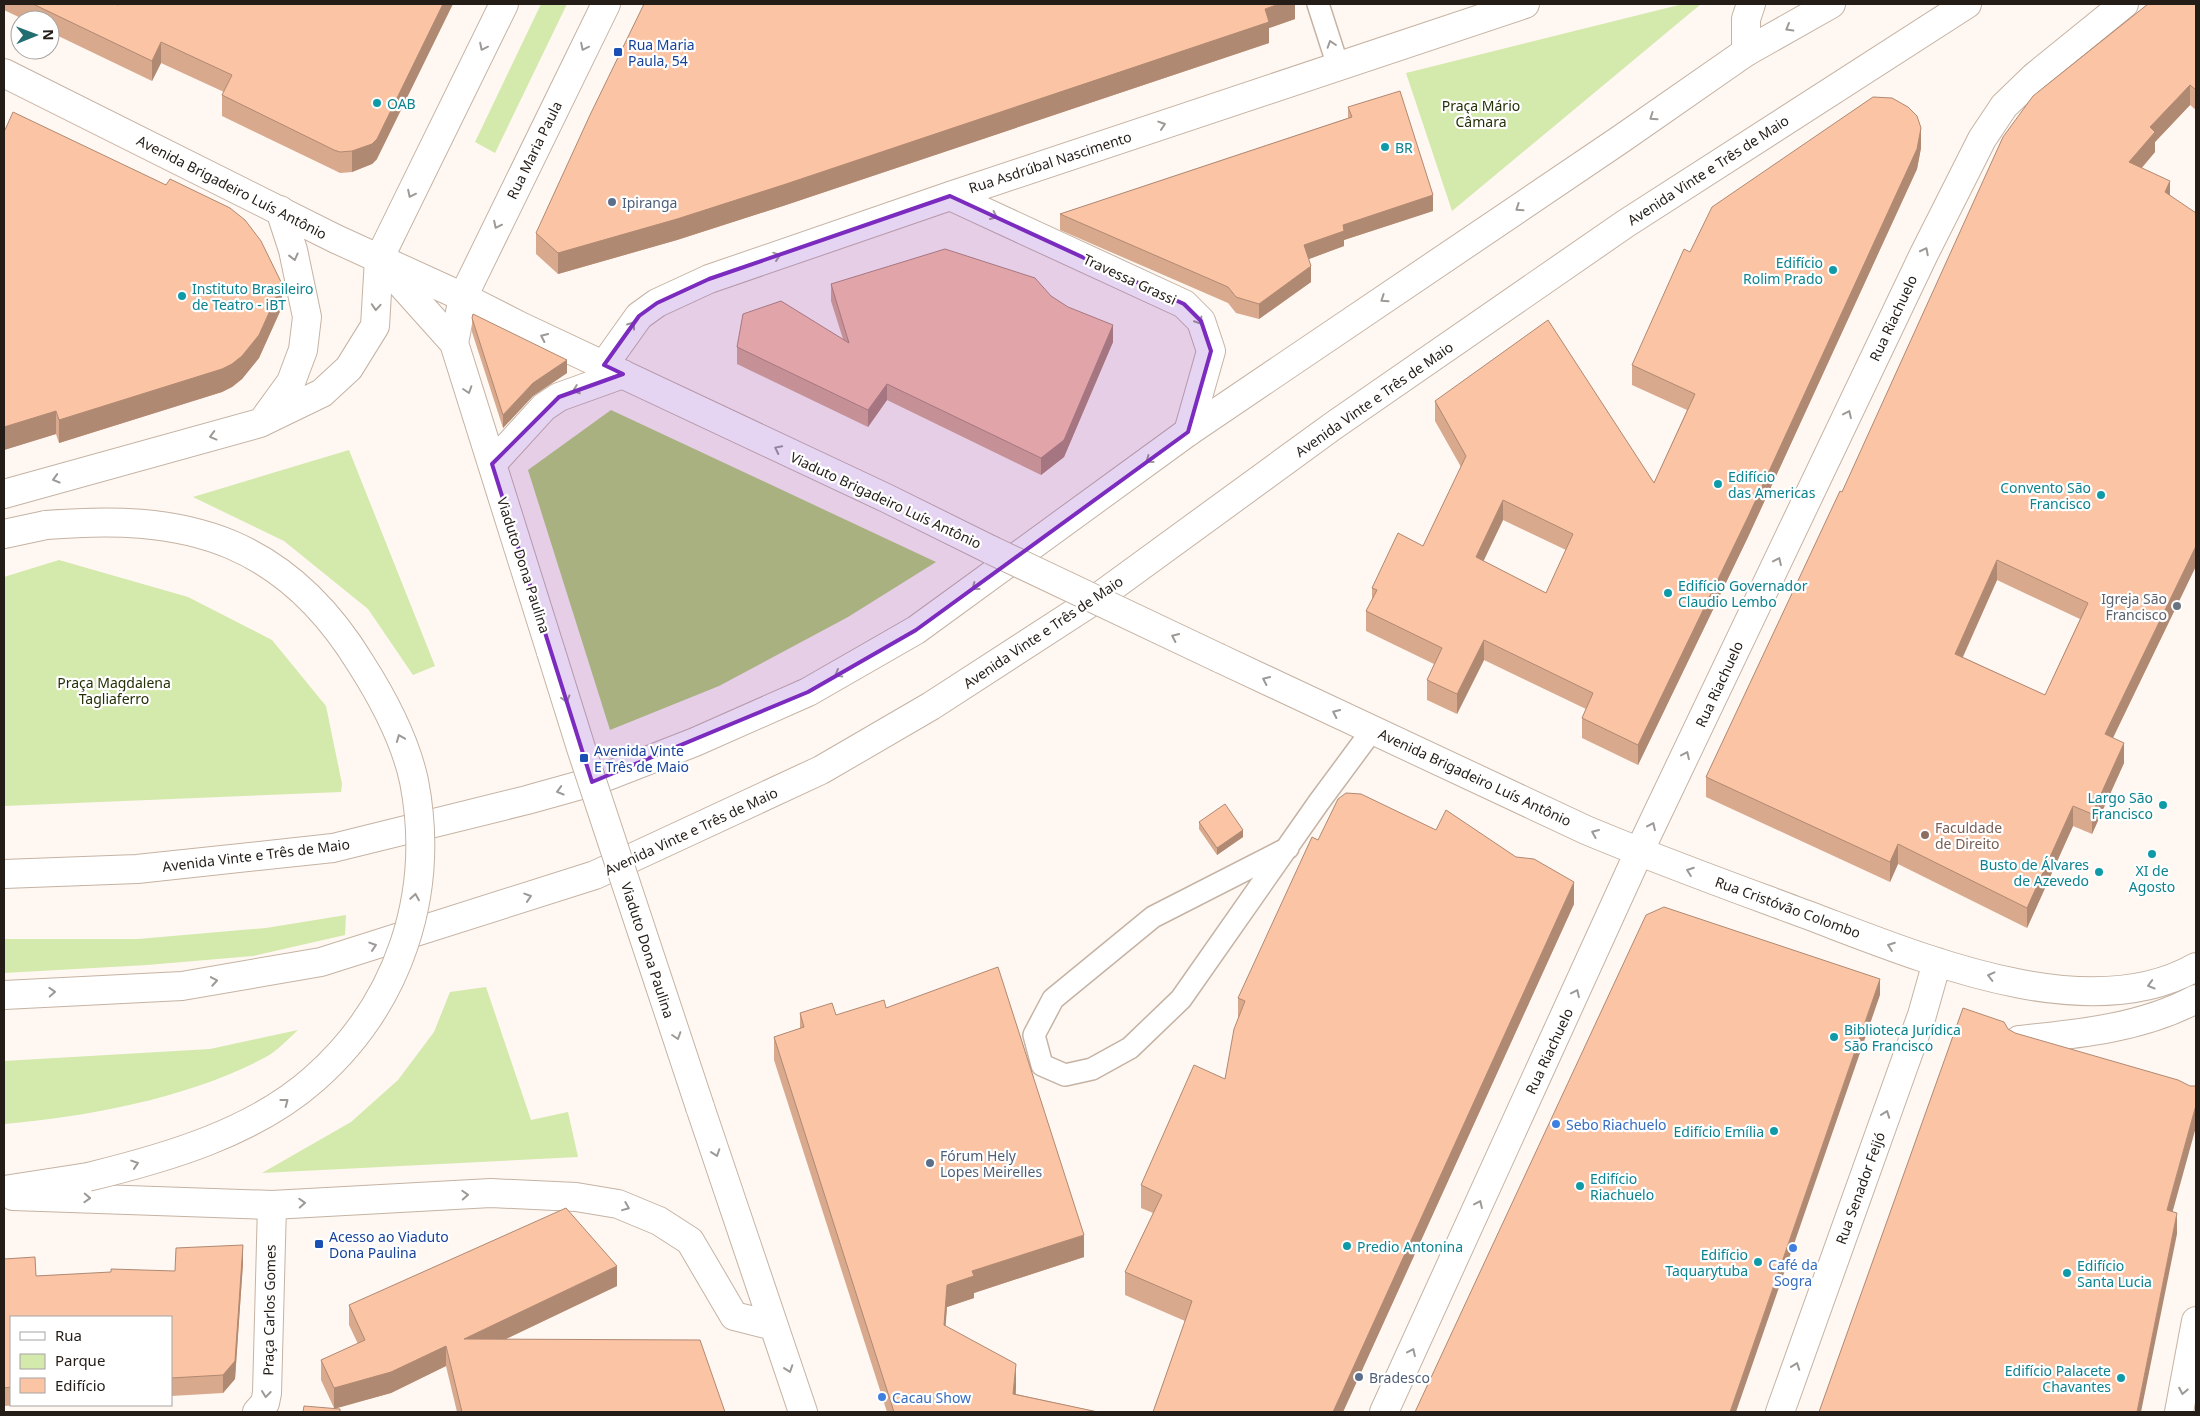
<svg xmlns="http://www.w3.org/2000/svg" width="2200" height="1416" font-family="'Noto Sans',sans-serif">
  <rect width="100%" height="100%" fill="#fff7f1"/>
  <path fill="#d4e9ac" d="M541,4H567L495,153L475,142Z
    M1683,4H1701L1452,211L1406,73Z
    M349,450L435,666L413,675L368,609L284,541L193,497Z
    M59,560L188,597L272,640L326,706L342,784L341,792L4,806V577Z
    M346,915L345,935L253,956L147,965L4,973V939H138L266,928Z
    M486,987L531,1120L568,1112L578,1157L262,1173L351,1122L398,1080L434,1032L450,992Z
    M298,1030C288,1039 277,1051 266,1057C189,1098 90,1116 4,1124V1061L210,1049Z"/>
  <path fill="#b4d272" d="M611,410L936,562L848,617L719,686L610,730L528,470Z"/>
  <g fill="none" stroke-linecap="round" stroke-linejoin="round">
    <defs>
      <path id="lane" d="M1318,4L1338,66
        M1288,848L1153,917L1053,999L1034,1035L1042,1065L1065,1075L1092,1069L1130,1048L1181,999L1319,802L1373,729"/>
      <path id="street" d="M950,196L1184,304L1201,321L1211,351L1188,432
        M604,365L639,316L657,303L709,279L950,196L1525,4
        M2041,1046L2019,1040C2078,1034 2142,1028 2196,999
        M257,1412L265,1403L267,1393L272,1205"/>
      <path id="secondary" d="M1746,52V19L1751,4
        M4,73L336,239L463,297L522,327L886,498L991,550
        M379,259L504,4
        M385,266L454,343
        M492,464L544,407L559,397L623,374
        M551,652L454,343L463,297L606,4
        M1219,658L1586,830C1655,859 1724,884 1794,910C1906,951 2082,1032 2196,967
        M700,1107L803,1412
        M13,1196L272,1205L491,1193L576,1197L618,1204L659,1221L690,1241L734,1316L774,1326
        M1384,1412L1639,852L1924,254L1982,139L2004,106L2034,77L2124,4
        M1780,1412L1922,1015L1937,962
        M2179,1412L2196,1321"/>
      <path id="highway" d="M265,418L291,382L303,350L307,317L293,250L280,210
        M4,494L260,423L322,393L349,368L375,326L379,259
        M4,534L46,525
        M4,874L137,869L333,848L527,800L595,781L695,742L808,692L916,630L1188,432L1621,139L1746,52L1831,4
        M4,995L182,986L321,962L595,875L821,770L931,706L1093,601L1333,426L1625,224L1967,4
        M4,1190L88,1177"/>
    </defs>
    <use href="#lane" stroke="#c5b3a4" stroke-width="24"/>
    <use href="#street" stroke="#c5b3a4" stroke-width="30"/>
    <use href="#secondary" stroke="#c5b3a4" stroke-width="30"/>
    <use href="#highway" stroke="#c5b3a4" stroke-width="30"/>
    <use href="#lane" stroke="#fff" stroke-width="21"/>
    <use href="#street" stroke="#fff" stroke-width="28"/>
    <use href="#secondary" stroke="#fff" stroke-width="28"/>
    <use href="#highway" stroke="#fff" stroke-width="28"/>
    <defs>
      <path id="secondary-bridge" d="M991,550L1219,658
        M551,652L581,748L700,1107"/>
      <path id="highway-bridge" d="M46,525C109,520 173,520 232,545C288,569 330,613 361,664C384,700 405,739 414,781C436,894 399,1004 314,1079C253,1133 166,1158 88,1177"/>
    </defs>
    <use href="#secondary-bridge" stroke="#c5b3a4" stroke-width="30" stroke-linecap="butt"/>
    <use href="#highway-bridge" stroke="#c5b3a4" stroke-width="30" stroke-linecap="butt"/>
    <use href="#secondary-bridge" stroke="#fff" stroke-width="28"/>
    <use href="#highway-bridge" stroke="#fff" stroke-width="28"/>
  </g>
  <path fill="#d8a98d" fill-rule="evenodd" d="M4,4H115L377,159L372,164L352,172L340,173L334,170L222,116V95L224,92L161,63L152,81L50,32V20H25L4,10Z
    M1295,4V19L1269,28V43L786,205L677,240L558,274L536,254V233Z
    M2196,4V110L2190,105L2155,142V152L2142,168L2170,196L2196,566L2113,738L2124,763L2092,834L2073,826L2027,928L1898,864L1890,882L1706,797V777L1842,492ZM1997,580L2080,619L2045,695L1963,657Z
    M1348,107L1433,211L1344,240V246L1308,259L1311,282L1259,319L1236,313L1228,303L1060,230V214L1348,118Z
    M4,129L282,307L259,358L242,379L232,387L222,392L59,443L56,434L4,450Z
    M1921,148L1917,169L1748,537L1638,765L1582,738V718L1586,709L1484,660L1457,714L1427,700V680L1434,664L1366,631V611L1372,600V588L1423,546L1461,467L1435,421V401L1654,483L1687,410L1632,385V365L1690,252ZM1503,520L1566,550L1546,593L1483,561Z
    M831,284L1051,296L1113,342L1064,457L1041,475L887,400L868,427L737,364V347L843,339L831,301Z
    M472,318L567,373L533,396L503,428L472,332Z
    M1199,822L1243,837L1217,855L1199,829Z
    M1318,840L1574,904L1343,1412H1153L1185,1321L1125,1295V1272L1153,1213L1141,1208V1185L1225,1079L1238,1018V998Z
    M886,1008L1084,1257L974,1293V1298L947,1307L945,1326L1016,1387V1394L1098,1412H887L774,1060V1037L800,1029V1013L836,1015Z
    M4,1259L36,1276L175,1271L243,1263L235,1379L223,1393L171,1396V1317H11V1405H22L4,1406Z
    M617,1286L506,1339L725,1412H457L446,1366L391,1393L334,1408L321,1380V1360L358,1344L349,1325V1305Z"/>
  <path fill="#b08973" d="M443,4H453L377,159L372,164L352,172V151Z
    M1279,4H1295V19L1269,28V43L786,205L677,240L558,274V253Z
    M161,42V63L152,81V61Z
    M2190,85V105L2155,142V152L2129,182V162L2150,127Z
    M1921,128V148L1917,169L1748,537L1638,765V745Z
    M2170,181V200L2165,192Z
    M1433,195V211L1344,240V246L1304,261V245L1343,225Z
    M1311,266V282L1259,319V304Z
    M282,284V307L259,358L242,379L232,387L222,392L59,443V420Z
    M1113,325V342L1064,457L1041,475V458Z
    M567,360V373L533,396L503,428V415L533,383Z
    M887,384V400L868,427V410Z
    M56,411V434L4,450V427Z
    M1503,500V520L1476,577V557Z
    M2196,546V566L2105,754V734Z
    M1997,560V580L1955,674V654Z
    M1484,640V660L1457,714V694Z
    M2124,743V763L2092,834V814Z
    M2073,806V826L2027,928V908Z
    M1243,830V837L1217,855V848Z
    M1898,844V864L1890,882V862Z
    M1574,882V904L1343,1412H1333Z
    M1880,979V995L1736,1412H1730Z
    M2196,1105V1127L2167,1232V1210Z
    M2177,1213V1234L2141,1412H2137Z
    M1084,1235V1257L974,1293V1298L947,1307L944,1348V1325L947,1285L972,1271Z
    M243,1245V1263L235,1379L223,1393V1375Z
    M617,1266V1286L464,1359V1339Z
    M446,1346V1366L391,1393L334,1409V1388Z
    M1016,1364V1387L1014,1412L1013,1394Z"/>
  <path fill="#fbc4a4" stroke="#b08973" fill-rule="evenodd" d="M33,4H115L118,5V4H443L377,139L372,144L352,151L340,152L334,150L222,95L232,75L161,42L152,61Z
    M644,4H1279L1265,9L1269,22L786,184L677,219L558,253L536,233L590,115Z
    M2148,4H2196V90L2190,85L2150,127L2155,132L2129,162L2170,181L2165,192L2196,213V546L2105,734L2124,743L2092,814L2073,806L2027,908L1898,844L1890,862L1706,777L1840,491L1842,492L2003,137L2033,96ZM1997,560L2088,603L2045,695L1955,654Z
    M1400,91L1433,195L1343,225L1344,231L1304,245L1311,266L1259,304L1236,297L1228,287L1060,214L1352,117L1348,107Z
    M1873,97L1892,98L1908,107L1917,116L1921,128L1917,149L1748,517L1638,745L1582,718L1593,693L1484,640L1457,694L1427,680L1442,648L1366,611L1377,590L1372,588L1398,533L1423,546L1466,456L1435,401L1548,320L1654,483L1695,394L1632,365L1684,249L1690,252L1712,207ZM1503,500L1573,534L1546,593L1476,557Z
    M13,112L166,185L170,179L230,208L245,220L261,241L282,284L259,335L242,356L232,364L222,369L59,420L56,411L4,427V129L5,130Z
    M945,249L1035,278L1051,296L1068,307L1113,325L1064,440L1041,458L887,384L868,410L737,347L743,314L781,301L849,343L831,284Z
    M473,314L567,360L533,383L503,415L472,318Z
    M1346,793L1361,794L1436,830L1446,810L1516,857L1534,859L1574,882L1333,1412H1153L1192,1301L1125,1272L1162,1195L1141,1185L1194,1065L1225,1079L1234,1029L1245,1001L1238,998L1312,837L1318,840L1338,799Z
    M1225,804L1243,830L1217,848L1199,822Z
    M1664,907L1880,979L1730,1412H1415L1646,915Z
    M998,967L1084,1235L972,1271L974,1276L947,1285L944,1325L1016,1364L1013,1394L1098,1412H894L774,1037L804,1027L800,1013L832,1003L836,1015L884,1000L886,1008Z
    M1963,1008L2004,1022L2008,1029L2015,1033L2178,1080L2190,1086H2196V1105L2167,1210L2177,1213L2137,1412H1819Z
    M566,1208L617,1266L464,1339L700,1340L725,1412H462L446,1346L391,1372L334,1388L321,1360L365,1340L349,1305Z
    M243,1245L235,1361L223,1375L171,1378V1317H11V1387L4,1388V1259L35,1257L36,1276L111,1272V1269L175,1271L176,1248Z
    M304,1406L340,1409V1412H303Z"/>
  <defs><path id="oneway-chevron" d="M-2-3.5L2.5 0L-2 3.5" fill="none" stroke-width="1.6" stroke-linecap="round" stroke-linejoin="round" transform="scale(1.25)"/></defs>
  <g stroke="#9c9997">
    <use href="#oneway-chevron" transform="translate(1789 28) rotate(150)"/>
    <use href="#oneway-chevron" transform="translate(1331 44) rotate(-108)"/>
    <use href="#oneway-chevron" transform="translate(483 47) rotate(116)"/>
    <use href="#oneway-chevron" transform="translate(584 47) rotate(116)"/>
    <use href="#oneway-chevron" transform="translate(1653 117) rotate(145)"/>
    <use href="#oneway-chevron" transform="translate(1162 125) rotate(-18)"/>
    <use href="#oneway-chevron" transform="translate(411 194) rotate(116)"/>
    <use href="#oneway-chevron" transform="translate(1519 208) rotate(146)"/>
    <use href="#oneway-chevron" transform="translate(994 216) rotate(25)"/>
    <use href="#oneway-chevron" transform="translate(497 225) rotate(116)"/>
    <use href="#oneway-chevron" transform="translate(1925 251) rotate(-63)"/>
    <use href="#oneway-chevron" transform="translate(777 256) rotate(-19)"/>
    <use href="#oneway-chevron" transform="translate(294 257) rotate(76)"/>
    <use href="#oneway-chevron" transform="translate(1384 299) rotate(146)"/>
    <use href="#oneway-chevron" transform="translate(376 307) rotate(94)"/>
    <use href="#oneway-chevron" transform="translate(1199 321) rotate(58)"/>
    <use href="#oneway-chevron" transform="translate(632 325) rotate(-54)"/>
    <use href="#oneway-chevron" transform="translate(544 337) rotate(-155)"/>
    <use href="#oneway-chevron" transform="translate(468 390) rotate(72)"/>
    <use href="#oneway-chevron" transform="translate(576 390) rotate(159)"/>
    <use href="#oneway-chevron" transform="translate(1848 414) rotate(-65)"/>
    <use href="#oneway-chevron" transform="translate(213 436) rotate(165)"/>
    <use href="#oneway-chevron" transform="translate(778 449) rotate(-154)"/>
    <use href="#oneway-chevron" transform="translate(1149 460) rotate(144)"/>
    <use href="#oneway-chevron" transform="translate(56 479) rotate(164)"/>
    <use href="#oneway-chevron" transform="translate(1778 561) rotate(-65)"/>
    <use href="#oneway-chevron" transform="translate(975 587) rotate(144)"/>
    <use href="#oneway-chevron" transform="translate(1175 637) rotate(-155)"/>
    <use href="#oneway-chevron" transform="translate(838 674) rotate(150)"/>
    <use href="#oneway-chevron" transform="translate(1266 680) rotate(-155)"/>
    <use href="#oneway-chevron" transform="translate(566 699) rotate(73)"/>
    <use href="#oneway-chevron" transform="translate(1336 713) rotate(-155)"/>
    <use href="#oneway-chevron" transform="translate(400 738) rotate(-112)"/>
    <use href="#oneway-chevron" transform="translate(1686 755) rotate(-65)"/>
    <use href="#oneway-chevron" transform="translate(560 791) rotate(164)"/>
    <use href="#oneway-chevron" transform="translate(1652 826) rotate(-65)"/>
    <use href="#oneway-chevron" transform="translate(1595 833) rotate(-157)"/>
    <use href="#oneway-chevron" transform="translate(1690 871) rotate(-160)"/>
    <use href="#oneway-chevron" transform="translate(415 897) rotate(-81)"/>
    <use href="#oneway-chevron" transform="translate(528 897) rotate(-18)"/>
    <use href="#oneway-chevron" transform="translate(373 946) rotate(-18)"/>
    <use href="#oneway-chevron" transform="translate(1891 946) rotate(-160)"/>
    <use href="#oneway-chevron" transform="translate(1991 976) rotate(-166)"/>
    <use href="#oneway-chevron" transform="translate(214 981) rotate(-10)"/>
    <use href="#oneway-chevron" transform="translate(2151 985) rotate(164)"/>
    <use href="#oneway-chevron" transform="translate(52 992) rotate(-3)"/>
    <use href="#oneway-chevron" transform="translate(1576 993) rotate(-65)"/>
    <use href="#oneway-chevron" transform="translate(677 1036) rotate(72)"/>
    <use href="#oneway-chevron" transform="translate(285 1102) rotate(-37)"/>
    <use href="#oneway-chevron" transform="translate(1886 1114) rotate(-70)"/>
    <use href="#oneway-chevron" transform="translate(716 1153) rotate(71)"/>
    <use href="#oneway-chevron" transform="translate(135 1164) rotate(-18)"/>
    <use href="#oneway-chevron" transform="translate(465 1195) rotate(-3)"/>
    <use href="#oneway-chevron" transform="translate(87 1198) rotate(2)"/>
    <use href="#oneway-chevron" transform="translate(302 1203) rotate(-3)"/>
    <use href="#oneway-chevron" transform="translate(1479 1204) rotate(-65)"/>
    <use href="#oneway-chevron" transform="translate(626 1207) rotate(22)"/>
    <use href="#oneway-chevron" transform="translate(1412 1352) rotate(-65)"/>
    <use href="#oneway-chevron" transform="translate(1796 1366) rotate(-70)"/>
    <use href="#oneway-chevron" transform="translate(789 1369) rotate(71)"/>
    <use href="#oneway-chevron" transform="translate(2183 1391) rotate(101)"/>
    <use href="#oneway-chevron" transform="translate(266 1394) rotate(97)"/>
  </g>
  <path fill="#7b2cbf" fill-opacity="0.2" stroke="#7b2cbf" stroke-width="4" stroke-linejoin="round" d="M950,196L1184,304L1201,321L1211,351L1188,432L916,630L808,692L592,782L492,464L559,397L623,374L604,365L639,316L657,303L709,279Z"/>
  <g fill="#1a4fb4" stroke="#fff" stroke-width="2">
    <rect x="613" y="47" width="10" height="10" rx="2.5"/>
    <rect x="579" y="753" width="10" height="10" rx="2.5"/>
    <rect x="314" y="1239" width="10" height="10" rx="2.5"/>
  </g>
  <g fill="#0f9aa8" stroke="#fff" stroke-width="2">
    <circle cx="377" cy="103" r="5"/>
    <circle cx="1385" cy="147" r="5"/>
    <circle cx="1833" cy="270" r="5"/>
    <circle cx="182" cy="296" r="5"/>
    <circle cx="1718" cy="484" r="5"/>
    <circle cx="2101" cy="495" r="5"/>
    <circle cx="1668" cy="593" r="5"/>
    <circle cx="2163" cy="805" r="5"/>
    <circle cx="2152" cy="854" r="5"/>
    <circle cx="2099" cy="872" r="5"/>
    <circle cx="1834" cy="1037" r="5"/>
    <circle cx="1774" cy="1131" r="5"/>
    <circle cx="1580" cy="1186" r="5"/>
    <circle cx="1347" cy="1246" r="5"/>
    <circle cx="1758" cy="1262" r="5"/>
    <circle cx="2067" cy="1273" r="5"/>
    <circle cx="2121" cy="1378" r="5"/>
  </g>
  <g fill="#5c6f8a" stroke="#fff" stroke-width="2">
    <circle cx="612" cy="202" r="5"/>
    <circle cx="930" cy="1163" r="5"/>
    <circle cx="1359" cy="1377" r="5"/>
  </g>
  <circle fill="#6b7280" stroke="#fff" stroke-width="2" cx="2177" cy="606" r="5"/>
  <circle fill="#8d6e63" stroke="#fff" stroke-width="2" cx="1925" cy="835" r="5"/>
  <g fill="#3f7fe0" stroke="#fff" stroke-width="2">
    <circle cx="1556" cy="1124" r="5"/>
    <circle cx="1793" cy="1248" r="5"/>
    <circle cx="882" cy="1397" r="5"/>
  </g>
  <g text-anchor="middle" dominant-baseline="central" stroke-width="4.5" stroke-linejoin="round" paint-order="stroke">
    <g font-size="14" fill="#164399" stroke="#fff" text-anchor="start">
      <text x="628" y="44">Rua Maria<tspan x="628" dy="16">Paula, 54</tspan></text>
      <text x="594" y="750">Avenida Vinte<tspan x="594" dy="16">E Três de Maio</tspan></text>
      <text x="329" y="1236">Acesso ao Viaduto<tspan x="329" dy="16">Dona Paulina</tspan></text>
    </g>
    <g font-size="14" fill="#0d838f" stroke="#fff" text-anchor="start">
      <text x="387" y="103">OAB</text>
      <text x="1395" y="147">BR</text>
      <text x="1823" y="262" text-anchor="end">Edifício<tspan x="1823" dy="16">Rolim Prado</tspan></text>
      <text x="192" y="288">Instituto Brasileiro<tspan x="192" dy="16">de Teatro - iBT</tspan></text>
      <text x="1728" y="476">Edifício<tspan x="1728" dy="16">das Americas</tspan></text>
      <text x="2091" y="487" text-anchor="end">Convento São<tspan x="2091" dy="16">Francisco</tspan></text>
      <text x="1678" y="585">Edifício Governador<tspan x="1678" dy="16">Claudio Lembo</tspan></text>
      <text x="2153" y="797" text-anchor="end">Largo São<tspan x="2153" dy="16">Francisco</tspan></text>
      <text x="2089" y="864" text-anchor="end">Busto de Álvares<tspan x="2089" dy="16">de Azevedo</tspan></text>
      <text x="2152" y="870" text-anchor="middle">XI de<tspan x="2152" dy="16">Agosto</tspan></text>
      <text x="1844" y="1029">Biblioteca Jurídica<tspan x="1844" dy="16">São Francisco</tspan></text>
      <text x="1764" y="1131" text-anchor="end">Edifício Emília</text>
      <text x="1590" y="1178">Edifício<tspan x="1590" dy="16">Riachuelo</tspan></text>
      <text x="1357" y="1246">Predio Antonina</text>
      <text x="1748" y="1254" text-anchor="end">Edifício<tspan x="1748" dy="16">Taquarytuba</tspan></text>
      <text x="2077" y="1265">Edifício<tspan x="2077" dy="16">Santa Lucia</tspan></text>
      <text x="2111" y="1370" text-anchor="end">Edifício Palacete<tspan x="2111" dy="16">Chavantes</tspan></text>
    </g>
    <g font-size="14" fill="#253007" stroke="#fff">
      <text x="1481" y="105">Praça Mário<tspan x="1481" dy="16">Câmara</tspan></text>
      <text x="114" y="682">Praça Magdalena<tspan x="114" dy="16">Tagliaferro</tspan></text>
    </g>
    <g font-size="14" fill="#231c17" stroke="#fff">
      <text transform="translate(534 150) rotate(-64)">Rua Maria Paula</text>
      <text transform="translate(1050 162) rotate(-18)">Rua Asdrúbal Nascimento</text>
      <text transform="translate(1708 170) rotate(-33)">Avenida Vinte e Três de Maio</text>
      <text transform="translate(232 187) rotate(27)">Avenida Brigadeiro Luís Antônio</text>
      <text transform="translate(1130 279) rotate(25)">Travessa Grassi</text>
      <text transform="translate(1893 318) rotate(-65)">Rua Riachuelo</text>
      <text transform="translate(1374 399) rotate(-35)">Avenida Vinte e Três de Maio</text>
      <text transform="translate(886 500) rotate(25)">Viaduto Brigadeiro Luís Antônio</text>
      <text transform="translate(524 565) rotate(72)">Viaduto Dona Paulina</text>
      <text transform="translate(1043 632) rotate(-34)">Avenida Vinte e Três de Maio</text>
      <text transform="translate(1719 684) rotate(-65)">Rua Riachuelo</text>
      <text transform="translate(1475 777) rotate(25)">Avenida Brigadeiro Luís Antônio</text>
      <text transform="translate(691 831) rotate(-25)">Avenida Vinte e Três de Maio</text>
      <text transform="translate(256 855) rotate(-7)">Avenida Vinte e Três de Maio</text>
      <text transform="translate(1788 907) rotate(20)">Rua Cristóvão Colombo</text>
      <text transform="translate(648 950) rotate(72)">Viaduto Dona Paulina</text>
      <text transform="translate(1549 1051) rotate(-65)">Rua Riachuelo</text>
      <text transform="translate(1860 1188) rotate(-70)">Rua Senador Feijó</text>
      <text transform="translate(269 1310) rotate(-89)">Praça Carlos Gomes</text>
    </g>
    <g font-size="14" fill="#4e5e75" stroke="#fff" text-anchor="start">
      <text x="622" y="202">Ipiranga</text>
      <text x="940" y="1155">Fórum Hely<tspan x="940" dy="16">Lopes Meirelles</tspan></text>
      <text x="1369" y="1377">Bradesco</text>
    </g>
    <g font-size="14" fill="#5b616d" stroke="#fff" text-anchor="end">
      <text x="2167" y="598">Igreja São<tspan x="2167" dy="16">Francisco</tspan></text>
    </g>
    <g font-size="14" fill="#785e54" stroke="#fff" text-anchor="start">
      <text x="1935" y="827">Faculdade<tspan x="1935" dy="16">de Direito</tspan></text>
    </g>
    <g font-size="14" fill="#366cbe" stroke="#fff" text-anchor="start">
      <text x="1566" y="1124">Sebo Riachuelo</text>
      <text x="1793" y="1264" text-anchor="middle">Café da<tspan x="1793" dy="16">Sogra</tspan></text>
      <text x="892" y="1397">Cacau Show</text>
    </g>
  </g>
  <rect width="2200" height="1416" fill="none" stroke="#231c17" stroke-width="10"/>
  <rect x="10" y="1316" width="162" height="90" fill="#ffffff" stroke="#a7a4a2"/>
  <rect x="20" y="1332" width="25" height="8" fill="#ffffff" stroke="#a7a4a2"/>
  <text x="55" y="1341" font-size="15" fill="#231c17">Rua</text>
  <rect x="20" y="1354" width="25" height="15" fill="#d4e9ac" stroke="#a7a4a2"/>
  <text x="55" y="1366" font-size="15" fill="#231c17">Parque</text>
  <rect x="20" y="1378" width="25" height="15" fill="#fbc4a4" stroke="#a7a4a2"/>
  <text x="55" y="1391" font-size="15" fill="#231c17">Edifício</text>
  <g transform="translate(35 35) rotate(89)"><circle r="24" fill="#ffffff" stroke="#a7a4a2"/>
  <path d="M0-4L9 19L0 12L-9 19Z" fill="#226e71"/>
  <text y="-8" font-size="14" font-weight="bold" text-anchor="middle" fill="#231c17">N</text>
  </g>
</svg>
